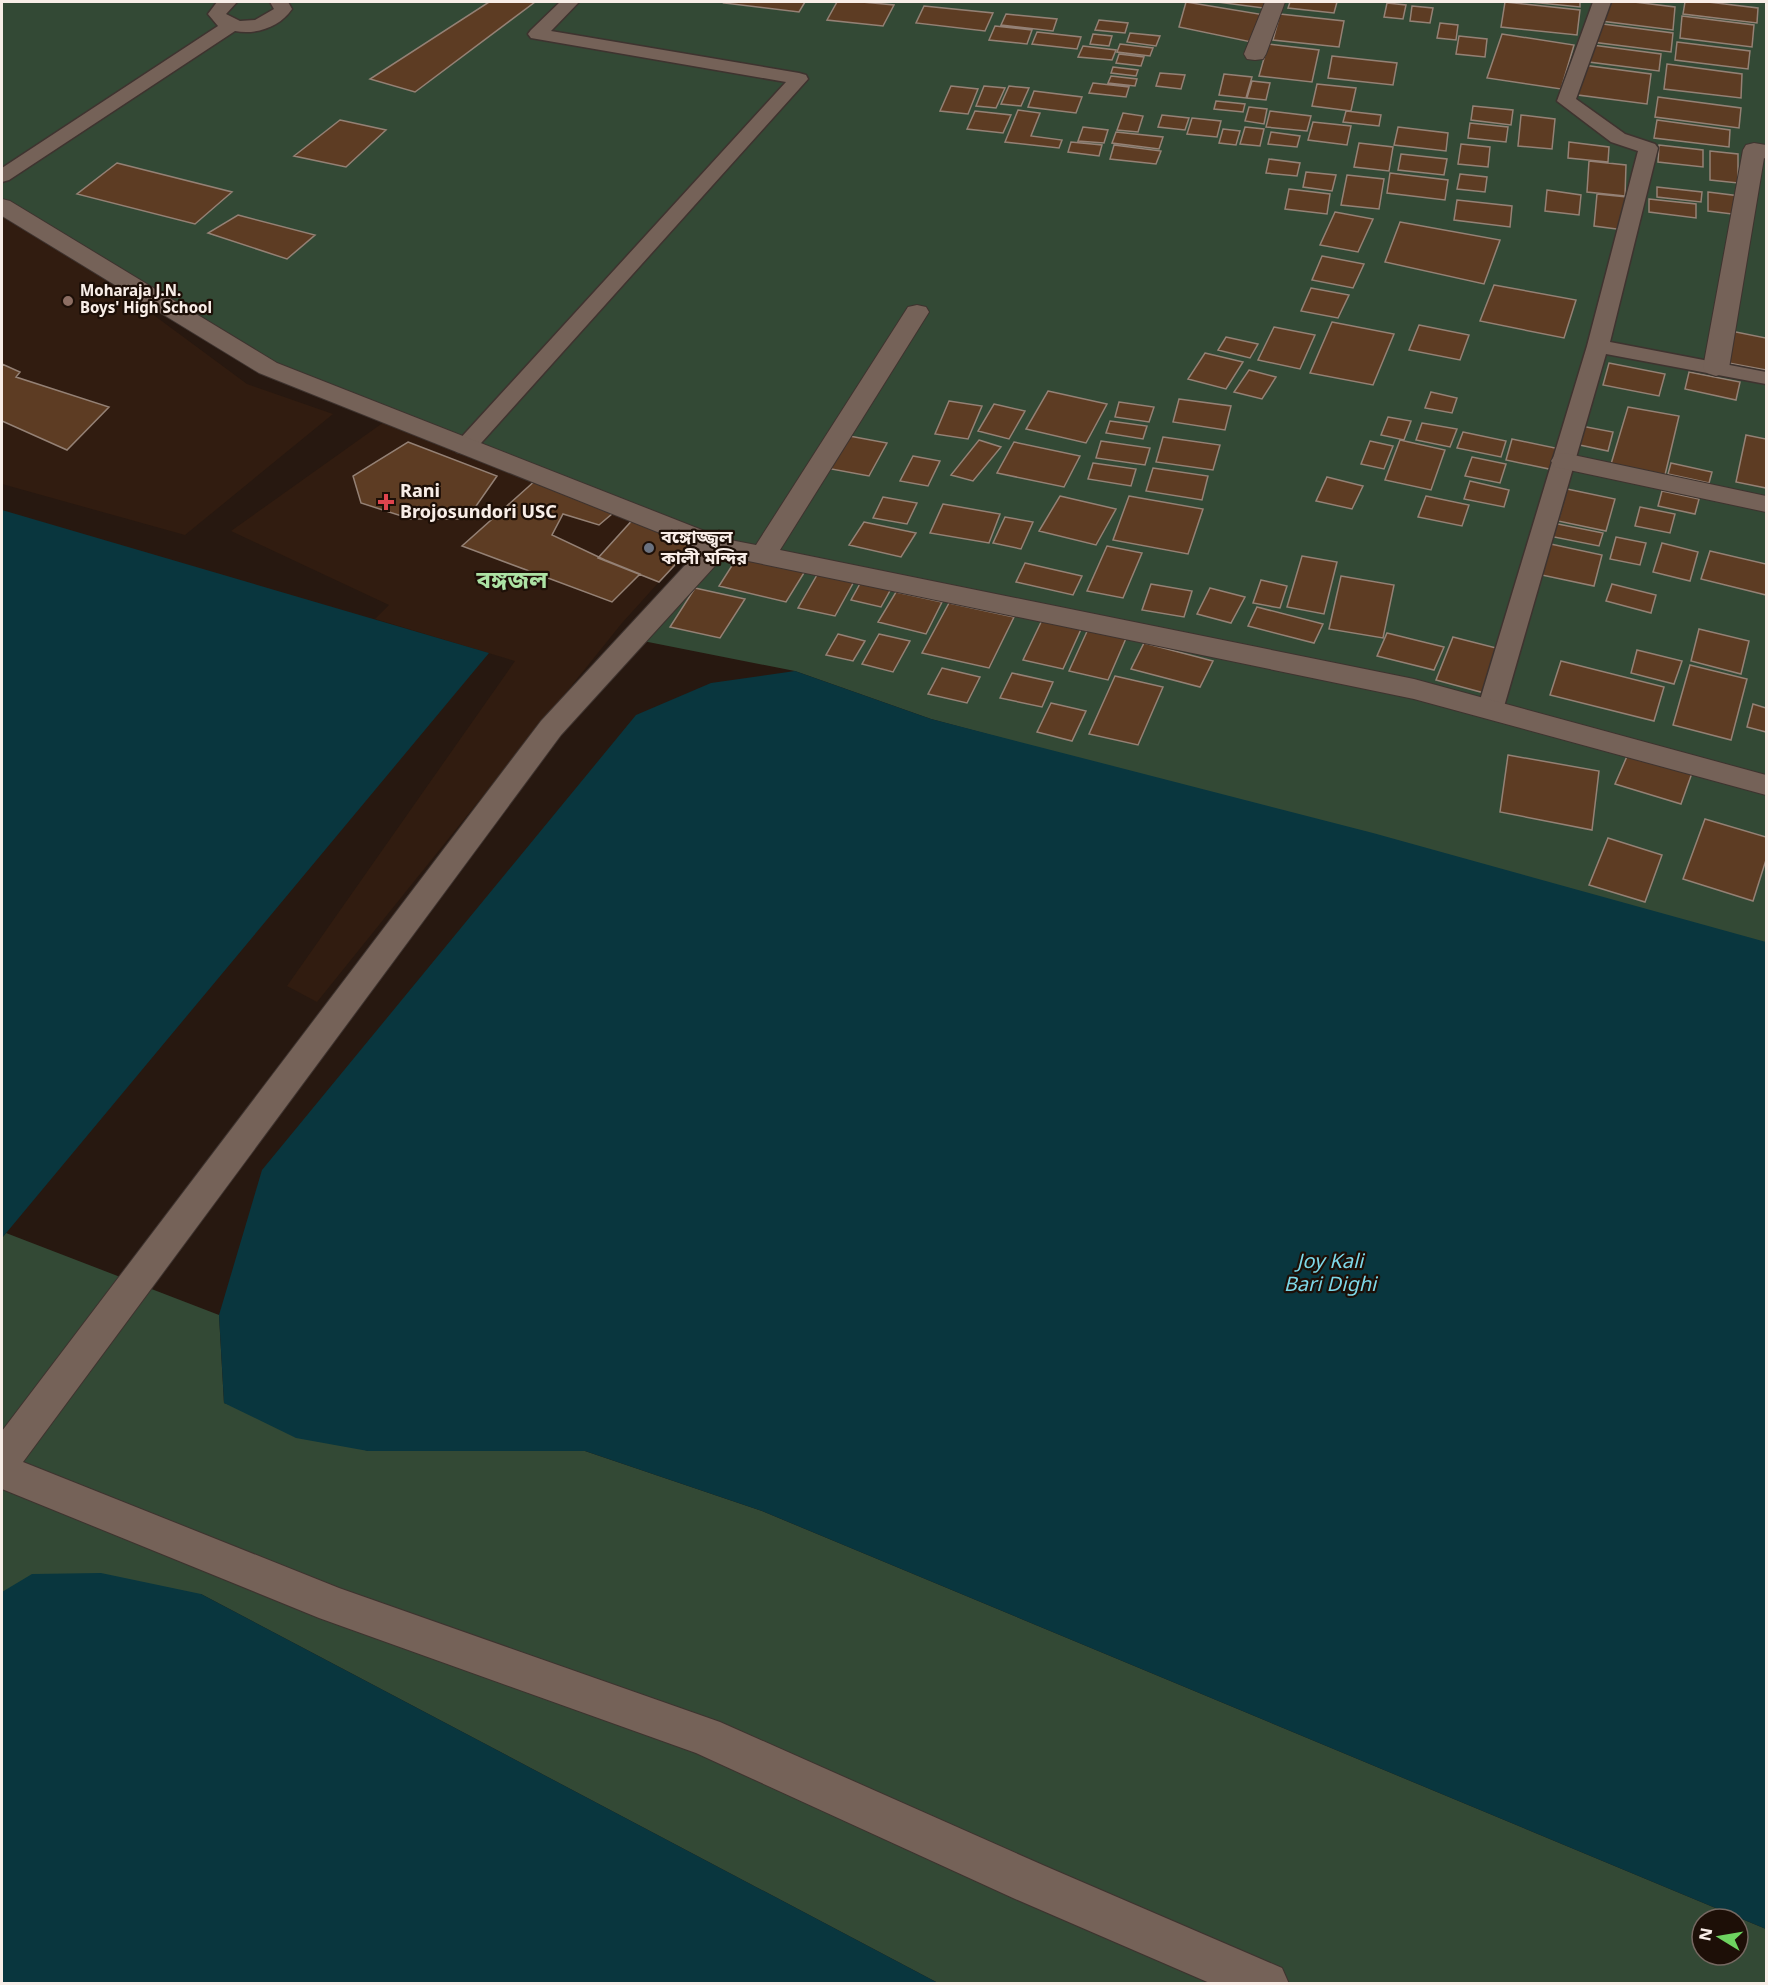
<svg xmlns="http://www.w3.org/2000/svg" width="1768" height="1985" font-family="Georgia,'Noto Sans Bengali',serif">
  <rect width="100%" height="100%" fill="#271810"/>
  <path fill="#311c10" d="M2,206L21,217L247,384L333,414L185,535L2,484Z
    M391,417L637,515L598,558L659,582L622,623L317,1002L287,986L515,661L375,619L389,605L231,531Z"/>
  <path fill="#334935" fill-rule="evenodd" d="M2,2H1766V943L931,719L795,671L633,639L717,547L268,368L2,206Z
    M6,1233L219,1315L224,1403L368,1451H585L762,1511L1766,1929V1983H938L201,1594L2,1607V1238ZM1702,1919H1738V1955H1702Z"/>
  <path fill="#09363e" d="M2,510L489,653L2,1238Z
    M795,671L931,719L1373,833L1766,942V1929L762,1511L585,1451H368L296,1438L224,1403L219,1315L262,1170L636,715L711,683Z
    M101,1573L201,1594L938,1983H2V1592L32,1574Z"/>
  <path fill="#5d3c23" stroke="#948175" stroke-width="1.5" d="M489,2H535L415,92L370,79Z
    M725,2H805L799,12L724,3Z
    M837,2H862L894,5L883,26L827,20Z
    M1186,2L1265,15L1256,43L1179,27Z
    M1217,2H1273L1271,9Z
    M1290,2H1337L1334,13L1288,8Z
    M1505,2L1580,10L1577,35L1501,27Z
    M1530,2H1580V7Z
    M1605,2H1634L1675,7L1673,30L1601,21Z
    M1685,2H1708L1758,8L1757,23L1683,14Z
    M1387,3L1406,5L1403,19L1384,17Z
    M924,6L993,13L985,31L916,23Z
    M1412,6L1433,8L1430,23L1410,21Z
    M1006,14L1057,19L1053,31L1001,25Z
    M1280,14L1344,21L1339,47L1273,40Z
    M1682,16L1754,25L1752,47L1680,38Z
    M1099,20L1128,23L1125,33L1095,30Z
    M1440,23L1458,25L1456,40L1437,38Z
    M1595,23L1673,33L1671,52L1592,42Z
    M995,26L1032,30L1027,44L989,40Z
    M1037,32L1081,37L1077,49L1032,44Z
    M1130,33L1160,36L1156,46L1127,42Z
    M1093,34L1112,36L1109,46L1090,44Z
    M1502,34L1574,45L1561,89L1487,78Z
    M1459,36L1487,39L1485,57L1456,54Z
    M1677,42L1750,51L1748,69L1675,60Z
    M1120,44L1153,48L1150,56L1117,52Z
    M1268,44L1319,50L1312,82L1259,76Z
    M1592,45L1661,54L1659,71L1589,62Z
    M1083,46L1116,50L1112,60L1078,57Z
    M1119,54L1144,57L1141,66L1116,63Z
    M1332,56L1397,63L1393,85L1328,78Z
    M1667,64L1742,74L1741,98L1664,89Z
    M1583,65L1651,74L1647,104L1578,95Z
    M1113,67L1138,70L1136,76L1111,73Z
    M1160,73L1185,75L1181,89L1156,86Z
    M1224,74L1252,77L1246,98L1219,95Z
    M1111,76L1137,79L1135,86L1108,83Z
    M1252,81L1270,83L1266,100L1247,98Z
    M1093,83L1129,87L1126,97L1089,93Z
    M1317,84L1356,88L1351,111L1312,106Z
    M951,86L978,89L968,114L940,111Z
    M984,86L1005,88L996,108L976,106Z
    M1009,86L1029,88L1021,106L1001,104Z
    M1034,91L1082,97L1076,113L1028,107Z
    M1658,97L1741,108L1739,128L1655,117Z
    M1216,101L1245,104L1243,112L1214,109Z
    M1473,106L1513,110L1511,125L1471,120Z
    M1249,107L1267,109L1264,124L1245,121Z
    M1018,110L1040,113L1031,136L1062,140L1059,148L1005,142Z
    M975,111L1011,115L1003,133L967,129Z
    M1270,111L1311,116L1307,131L1266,127Z
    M1346,111L1381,115L1379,126L1343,122Z
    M1123,113L1143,116L1138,132L1117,130Z
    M1162,115L1189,118L1185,130L1158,127Z
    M1521,115L1555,119L1552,149L1518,146Z
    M1192,118L1221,121L1217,137L1187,134Z
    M340,120L386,130L346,167L294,156Z
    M1657,120L1730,130L1729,147L1654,138Z
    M1313,122L1351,126L1347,145L1308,140Z
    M1470,123L1508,127L1506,142L1468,138Z
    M1083,127L1108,130L1104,143L1078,141Z
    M1245,127L1264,129L1260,146L1240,144Z
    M1398,127L1448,133L1446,151L1394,145Z
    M1223,129L1240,131L1236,145L1219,143Z
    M1116,132L1163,137L1159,149L1112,143Z
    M1271,132L1300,136L1297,147L1268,144Z
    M1071,142L1102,145L1099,156L1068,152Z
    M1569,142L1609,147L1608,162L1568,158Z
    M1359,143L1393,147L1389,171L1354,167Z
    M1461,144L1490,147L1488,167L1458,164Z
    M1114,145L1161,151L1156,164L1110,159Z
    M1659,145L1703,150V167L1658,162Z
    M1710,151L1738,154V183L1710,180Z
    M1401,154L1447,159L1444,175L1398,170Z
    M1269,159L1300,163L1297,176L1266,173Z
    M1589,161L1626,165L1625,196L1587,192Z
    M117,163L232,192L195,224L77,194Z
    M1306,172L1336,175L1332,191L1303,187Z
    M1390,173L1448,180L1445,200L1387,193Z
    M1460,174L1487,177L1485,192L1457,189Z
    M1347,175L1384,179L1379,209L1341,205Z
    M1657,187L1702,192L1701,202L1657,197Z
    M1289,189L1330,194L1327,214L1285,209Z
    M1547,190L1581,195L1579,215L1545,211Z
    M1708,192L1740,196V215L1708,211Z
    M1597,194L1627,197L1624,230L1594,226Z
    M1649,199L1696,204V218L1649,212Z
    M1457,200L1512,206L1510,227L1454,220Z
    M1335,212L1373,219L1358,252L1320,245Z
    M238,215L315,235L287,259L208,233Z
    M1400,222L1500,240L1484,284L1385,262Z
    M1322,256L1364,264L1353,288L1312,280Z
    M1494,285L1576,300L1564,338L1480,321Z
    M1311,288L1349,295L1338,318L1301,311Z
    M1332,322L1394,334L1373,385L1310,373Z
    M1419,325L1469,335L1460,360L1409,350Z
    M1274,327L1315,335L1300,369L1258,360Z
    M1726,330L1766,338V370L1718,361Z
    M1226,337L1258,344L1250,358L1218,350Z
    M1205,353L1243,362L1226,389L1188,379Z
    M1609,363L1665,374L1659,396L1603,385Z
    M2,364L20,372L16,377L109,407L67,450L2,421Z
    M1249,370L1276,377L1262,399L1234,392Z
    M1689,372L1740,382L1736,400L1685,389Z
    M1048,391L1107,404L1086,443L1026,429Z
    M1431,392L1457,398L1452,413L1425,408Z
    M1179,399L1231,406L1225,430L1173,422Z
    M949,401L982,406L968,439L935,434Z
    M1119,402L1154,407L1149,422L1115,417Z
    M994,404L1025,411L1009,439L978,431Z
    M1628,407L1679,416L1665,475L1611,464Z
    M1388,417L1411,421L1404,440L1381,435Z
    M1110,421L1147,426L1143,439L1106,433Z
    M1422,423L1457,429L1450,447L1416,440Z
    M1576,425L1613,432L1608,451L1570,443Z
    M1463,432L1506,441L1501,457L1457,448Z
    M844,435L887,443L869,476L826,468Z
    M1746,435L1766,439V488L1736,482Z
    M1163,437L1220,445L1213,470L1156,462Z
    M1512,439L1560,449L1554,470L1506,460Z
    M979,440L1001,447L973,481L951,475Z
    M1400,440L1445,450L1431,490L1385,480Z
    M1101,441L1150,448L1145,465L1096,458Z
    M1370,441L1393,446L1384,469L1361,464Z
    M408,442L497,476L467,519H411L361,503L353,476Z
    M1014,442L1080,456L1064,487L997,473Z
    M913,456L940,461L928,486L900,481Z
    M1472,457L1506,464L1500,483L1465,476Z
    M1093,463L1136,469L1131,486L1088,479Z
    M1671,463L1712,472L1709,483L1668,474Z
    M1153,468L1208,476L1202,500L1146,491Z
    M1327,477L1363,486L1352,509L1316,501Z
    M537,479L619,508L599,525L563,514L552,535L605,560L640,574L612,602L462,546Z
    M1470,481L1509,490L1504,507L1464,499Z
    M1567,489L1615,499L1606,531L1558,521Z
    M1662,491L1699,499L1695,514L1658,506Z
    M1060,496L1116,509L1096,545L1039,531Z
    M1129,496L1203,509L1188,554L1113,540Z
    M1426,496L1469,505L1462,526L1418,517Z
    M883,497L917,503L907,524L873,518Z
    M943,504L1000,514L989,543L930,533Z
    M1640,507L1675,514L1670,533L1635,526Z
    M637,515L699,539L659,582L598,558Z
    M1005,517L1033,522L1021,549L993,543Z
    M864,522L916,533L901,557L849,545Z
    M1548,522L1603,533L1599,546L1544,535Z
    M1616,537L1646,543L1640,565L1610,559Z
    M1546,543L1602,555L1594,586L1537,574Z
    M1662,543L1698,552L1690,581L1653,572Z
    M1107,546L1142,553L1123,598L1087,591Z
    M1710,551L1766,564V595L1701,579Z
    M740,553L807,568L786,602L719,586Z
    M1302,556L1337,562L1324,614L1287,607Z
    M1025,563L1082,576L1073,595L1016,582Z
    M821,568L857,576L835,616L798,608Z
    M1341,576L1394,585L1383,638L1329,629Z
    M862,580L892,587L881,607L851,600Z
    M1261,580L1287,586L1280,608L1253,603Z
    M1151,584L1192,591L1184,617L1142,610Z
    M1612,584L1656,595L1651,613L1606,601Z
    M695,588L745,599L720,638L670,627Z
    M1210,588L1245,597L1231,623L1197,614Z
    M896,592L942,602L926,634L878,622Z
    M949,603L1014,617L989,668L922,653Z
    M1257,607L1323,624L1314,643L1248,626Z
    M1043,618L1082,627L1063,669L1023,660Z
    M1089,627L1127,636L1108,680L1069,671Z
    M1699,629L1749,641L1741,674L1691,661Z
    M1387,633L1444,647L1434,670L1377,656Z
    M838,634L865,641L853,661L826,655Z
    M879,634L910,641L893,672L862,664Z
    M1453,637L1504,650L1488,694L1436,680Z
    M1144,643L1213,661L1200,687L1131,669Z
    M1637,650L1682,661L1674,684L1631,673Z
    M1561,661L1664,687L1654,721L1550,695Z
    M1690,665L1747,679L1731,740L1673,725Z
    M942,668L980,677L967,703L928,694Z
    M1012,673L1053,682L1042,707L1000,698Z
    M1115,676L1163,687L1138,745L1089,734Z
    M1051,703L1086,711L1072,741L1037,732Z
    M1753,704L1766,708V732L1747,727Z
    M1628,754L1692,773L1681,804L1615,784Z
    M1508,755L1599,771L1592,830L1500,812Z
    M1705,819L1766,837V860L1753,901L1683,879Z
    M1608,838L1662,855L1645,902L1589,885Z"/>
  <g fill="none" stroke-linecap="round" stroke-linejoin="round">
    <defs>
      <path id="service" d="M217,2H237L226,14L240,21L255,20L274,9L270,2H288L292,9C280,27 256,35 235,31L9,180L2,182V168L218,26L208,14Z
        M560,2H579L551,31L799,73L806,75L808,79L473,452L465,454L457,452L454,447L457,442L786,82L531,38L528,34L531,30Z
        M1593,2H1611L1576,99L1625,134L1655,144L1658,148L1610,342L1766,372V384L1606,354L1503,710L1499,716L1490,718L1481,716L1477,710L1587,346L1638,151L1611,142L1557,101Z"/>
      <path id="minor" d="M1265,2H1285L1266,54L1263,59L1255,60L1247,59L1244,54Z
        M1754,143L1766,145V159L1764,158L1729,368L1725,373L1716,376L1707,373L1703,368L1743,150L1746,145Z
        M2,199L10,201L277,363L725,539L756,545L908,307L917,305L926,307L929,312L780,550L1414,679L1766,775V795L1414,699L724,556L561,735L23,1462L339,1588L720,1722L1045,1866L1282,1968L1289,1984H1212L1013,1898L696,1753L319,1618L2,1489V1431L541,721L700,549L259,373L2,216Z
        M1564,453L1766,496V512L1555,467L1551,461L1555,455Z"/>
    </defs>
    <use href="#service" stroke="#3e332f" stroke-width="3"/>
    <use href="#minor" stroke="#3e332f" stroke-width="2"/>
    <use href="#service" fill="#756258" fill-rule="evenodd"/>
    <use href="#minor" fill="#756258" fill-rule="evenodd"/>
  </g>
  <circle fill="#8d6e63" stroke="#1d0f07" stroke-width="2" cx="68" cy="301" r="6"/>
  <path fill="#e0444e" stroke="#1d0f07" stroke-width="2" d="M383 493h6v6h6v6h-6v6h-6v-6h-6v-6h6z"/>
  <circle fill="#6b7280" stroke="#1d0f07" stroke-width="2" cx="649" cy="548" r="6"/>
  <g text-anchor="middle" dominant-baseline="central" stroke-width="4.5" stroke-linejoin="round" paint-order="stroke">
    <g font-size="15" font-weight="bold" fill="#f8ede7" stroke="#1d0f07" text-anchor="start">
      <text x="80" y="292">Moharaja J.N.<tspan x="80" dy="17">Boys' High School</tspan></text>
    </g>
    <g font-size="18" font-weight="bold" fill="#f8ede7" stroke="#1d0f07" text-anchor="start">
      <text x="400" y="492">Rani<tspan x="400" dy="21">Brojosundori USC</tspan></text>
      <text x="661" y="538">বঙ্গোজ্জ্বল<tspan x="661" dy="21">কালী মন্দির</tspan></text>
    </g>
    <g font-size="20" font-style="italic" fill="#7dd8e8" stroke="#1d0f07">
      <text x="1330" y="1263">Joy Kali<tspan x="1330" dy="23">Bari Dighi</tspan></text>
    </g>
    <g font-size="24" font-weight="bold" fill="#ace2a4" stroke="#1d0f07">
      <text x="512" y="582">বঙ্গজল</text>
    </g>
  </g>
  <rect width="1768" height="1985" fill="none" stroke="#f8ede7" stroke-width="6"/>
  <g transform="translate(1720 1937) rotate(281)"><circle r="28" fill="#1d0f07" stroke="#756861" stroke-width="1.5"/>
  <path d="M0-4.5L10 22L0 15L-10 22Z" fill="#6ed360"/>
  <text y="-9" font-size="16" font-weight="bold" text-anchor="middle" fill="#f8ede7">N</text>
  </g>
</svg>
